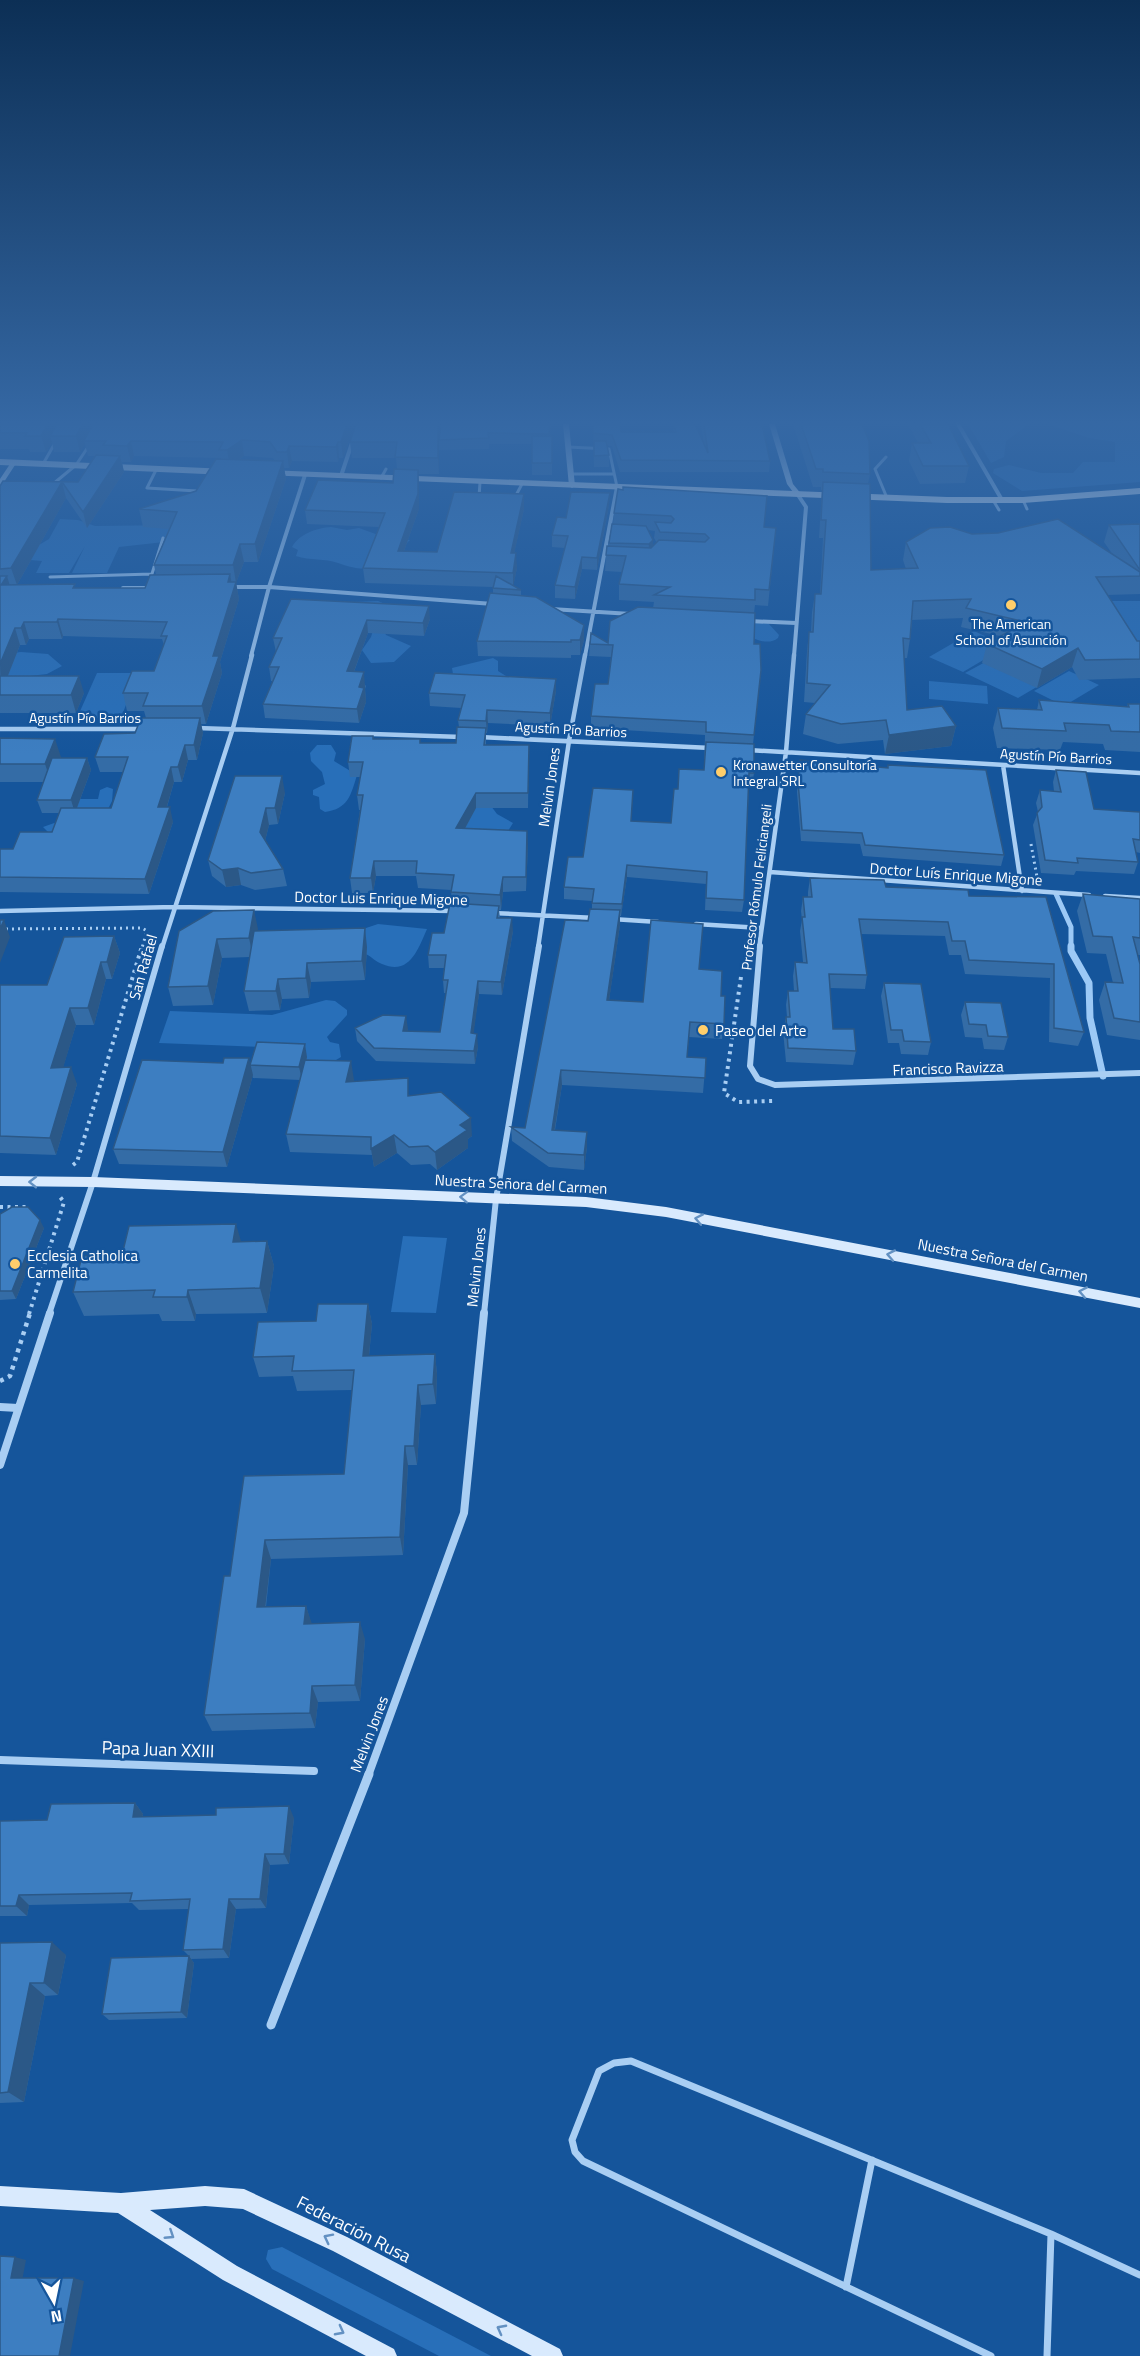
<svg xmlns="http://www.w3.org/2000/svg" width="1140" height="2356" font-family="'Titillium Web',sans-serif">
  <rect width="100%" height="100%" fill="#15559b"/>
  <path fill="#286fb9" d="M968,424H1029L1006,441L1004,457L991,463Z
    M1048,424H1140V482L1022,491L993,473L994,469L1009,465L1041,473H1073L1083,462H1115V442L1089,438Z
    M60,519L78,520L95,526L181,525L173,541L119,547L107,573H72L85,546L69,573H36L42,561L30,560L34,548L49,539Z
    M331,527L347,530L359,528L381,536L410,540L380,569C361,569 355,569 338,563C325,558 310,561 296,556L298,550L292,547C299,534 317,528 331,527Z
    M378,601L397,609L385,633L386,635L411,646L394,662L371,663L362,650L371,637L378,614L350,605L352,602Z
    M1100,601H1140V656Z
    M725,620L768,623L779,635L778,638C763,650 738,629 725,620Z
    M974,631L1007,646L963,672L929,657Z
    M21,652L48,654L62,666L47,674L21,677V699L0,663L13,653Z
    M493,658L498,661V671L511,679L453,674L452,668Z
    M989,660L1040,685L1018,698L965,673Z
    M1069,671L1099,685L1064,706L1034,691Z
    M97,673H138L121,718H77Z
    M929,681L987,686L988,704L929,699Z
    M317,745H331L336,753L334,761L357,775C351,795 348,809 325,812L320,809L319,797L313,795V790L325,784L322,772L311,761L310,753Z
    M107,787L113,789L112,801L108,809L51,835L43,827L57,822L80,799H98L100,790Z
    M406,791L491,806L497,814L513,823L508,831L461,835Z
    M378,924L427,929C418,949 410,976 382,964C376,962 372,957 366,954L363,929Z
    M326,1000L335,1001L347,1010V1015L327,1037L330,1042L339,1044L341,1057L326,1066L262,1047L159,1043L170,1011L272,1015Z
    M403,1236L447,1238L436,1313L391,1312Z
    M282,2247L491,2356H439L272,2269L266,2259L268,2250Z"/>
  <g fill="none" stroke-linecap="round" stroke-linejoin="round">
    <path stroke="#9cc9f6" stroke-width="5" d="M1056,894L1071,927V948"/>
    <path stroke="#9cc9f6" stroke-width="7" d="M1071,946V951L1089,983L1090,1018L1103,1076"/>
    <path stroke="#a9cef3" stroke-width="3" stroke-dasharray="2 4" stroke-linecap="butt" d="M1031,844L1037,877
      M0,929L142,928L147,931L142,948"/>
    <path stroke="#a9cef3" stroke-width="4" stroke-dasharray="3 4.5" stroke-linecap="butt" d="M741,977L724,1093L738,1102L773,1101
      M73,1165L77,1162L142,946
      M0,1207H27
      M29,1314L64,1202L60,1197"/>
    <path stroke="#a9cef3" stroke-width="4.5" stroke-dasharray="4 5" stroke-linecap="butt" d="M0,1381L10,1376L30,1313"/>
    <path stroke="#a9cef3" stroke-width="3" d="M568,447L609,449L617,487
      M886,457L875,469L887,498
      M43,464L55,443
      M157,468L147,488L197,491
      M571,474H614
      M381,478L386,469
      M53,484L76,465L88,447
      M479,497L480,482
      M514,499L522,484
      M993,500L999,510
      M1023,500L1027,509
      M50,577L152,574
      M151,577L163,538"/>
    <path stroke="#a9cef3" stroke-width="7" d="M846,2287L872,2160
      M991,2356L583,2161L575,2152L572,2140L599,2071L614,2063L631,2061L1051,2234L1140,2275
      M1047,2356L1051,2234"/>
    <path stroke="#a9cef3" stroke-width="4" d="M958,424L1002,500
      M341,476L352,443
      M231,587H269L493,604
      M123,588H152
      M551,609L631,614
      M749,621L796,623
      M251,656L269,587L305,475
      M585,656L617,487
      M794,656L806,507L798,495"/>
    <path stroke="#a9cef3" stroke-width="4.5" d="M197,728L462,737
      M0,729H145
      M479,737L711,748
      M748,750L1140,773
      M1003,765L1022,891
      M770,872L1089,895
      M1105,896L1140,898
      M0,911L174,907L455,911
      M492,913L596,918
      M612,919L658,922
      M696,924L761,928
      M162,948L233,728L252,655
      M538,948L569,741L585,655
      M759,948L786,752L794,655"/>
    <path stroke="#a9cef3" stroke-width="6" d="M760,946L750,1066L758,1079L775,1085L1140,1073
      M49,1314L93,1182L162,946
      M484,1314L496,1199L539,946"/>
    <path stroke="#a9cef3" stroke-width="8" d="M0,1407L18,1408
      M0,1465L50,1313
      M0,1760L314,1771
      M368,1776L464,1513L484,1313"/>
    <path stroke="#a9cef3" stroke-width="9" d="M271,2025L369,1774"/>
    <path fill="#d9eafd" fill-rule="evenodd" d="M563,424H569L575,486L572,488L569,486Z
      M769,424H775L793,484L802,495L800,496H796L787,484Z
      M12,461L17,462L2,485L0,486V479Z
      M0,1176L93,1177L586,1197L666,1207L1140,1298V1308L666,1217L586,1207L93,1187L0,1186Z
      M0,2186L121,2193L205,2186L244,2189L347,2237L560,2349L563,2356H532L333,2251L243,2209L205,2206L150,2210L237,2266L394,2349L397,2356H366L223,2280L118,2213L0,2206Z"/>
    <path fill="#f5f9ff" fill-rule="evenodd" d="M0,459L228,469L232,472L228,475L0,465Z
      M267,470L947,497H1023L1140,488V494L1023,503H947L264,475V471Z"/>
  </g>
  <path fill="#346ca6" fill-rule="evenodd" d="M0,424H355L343,458H339L338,462L292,461L289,468H284L286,479L258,562H244L236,583L239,599L220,662L222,673L206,724H201L203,733L197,760H188L182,782H174L167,807L173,822L149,894L0,892V849H13L52,832L59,813H42L37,800L44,782H0V738L61,757V758H87L91,770L77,808H111L123,772H100L95,757L135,733L146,718L144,711H127L123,693L154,671L164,645L162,639L63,636L62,639H29L26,645H20L8,676L84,693L76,713H0V486L78,482L96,456H88L85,444L80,452H54L52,442L46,452H30L29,449H0ZM134,456L221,458V459L196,491L139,509L143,527L169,529L154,565L156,575L145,588H76L17,585L66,498L87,528L124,472L122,462H131ZM244,456L273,458L275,461L239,460Z
    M441,424H551L550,436H552V475H532V444H489V449L439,450V444V474H418L419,509L404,551L437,552L524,509L514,553L517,568L513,586L521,590V595L584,640L580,655H571V658L478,656L477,641L493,593V587L365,583L363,568L379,527L307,524L305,510L393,483L397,469L396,458H352L350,442L439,437Z
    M593,424L621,432H673L674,424L704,445L701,424H762L770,461L769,472H620L612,446H607L609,455V467H594Z
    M780,424H862L870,474L868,484L871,570L906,569L903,560L906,542L972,534L1113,555L1104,542L1109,525L1140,524V594L1107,595L1137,641H1140V678L1079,680L1072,667L1037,688L982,663L987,644L1000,636L961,627L963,618L912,620L910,639L907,658H904L907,710L956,726L951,746L885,754L883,740L838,744L803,734L806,714L815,703L804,702L807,651L809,632H811L812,612L815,594H820L823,538H819L822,490H821V487H813L793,424Z
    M908,424H948L969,466L965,483L920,484L909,461L912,443H918Z
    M618,489L764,527L776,528L768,606L755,605L754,613V644L761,670L753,744L754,773L752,785L749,784L744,900L742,912L705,910L706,884L627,877L621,916H620V925L609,1000L643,1002L699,969L721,996L724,1024L722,1039L689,1037L687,1057L706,1058L703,1093L562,1085L555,1130L587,1132V1147L584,1170L549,1167L512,1141L511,1127L525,1128L592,909V901L564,899V887L583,857L632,821L671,823L678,789L704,770L705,735L591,728V716L608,684L611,657L589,656L590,644L608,643L653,608L654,602L619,600V584L622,572L605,571L606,555L613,524L614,513ZM648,530L655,531L654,538L657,543L653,546V540Z
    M609,505L597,570L582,569L575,599L555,598V585L565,548L552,547V535L566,518Z
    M291,599L430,619L424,636L368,633L354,672L366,686L365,689L366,702L359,723L265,718L263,704L273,681H271L269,667L276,652L273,638Z
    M556,691L550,726L488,723L487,733H486V745H529L528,808H476L465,829L528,845L526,891L503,892L501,910H499L500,918L513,931L502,995L479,994L473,1033L478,1047L475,1064L376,1061L357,1041L355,1028L408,1029L407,1031L440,1032L446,993H444L443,980L444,968H429L428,955L444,933L452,903L451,890L418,888L416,876H376L373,893H352L350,878L360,810H359L357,795L360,777H350L348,762L373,736L374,739L420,743H456L459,727L458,720L461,708L430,706L429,693Z
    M1039,700L1127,707L1128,704H1140V752L1105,750L1103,744L1063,742L1060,750L997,748L993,728L998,708L1037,710Z
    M800,760L887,768L888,765L1004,855L1001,866L863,856L860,844L801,841L797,792Z
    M1056,770L1094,809L1140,812V853L1136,852L1138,862L1134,874L1076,871L1074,875L1041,873L1033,825L1038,812L1036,803L1040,790L1054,791L1053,782Z
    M235,776L285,793L278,824L269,825L265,841L283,869L287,886L255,890L241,885L226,887L212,876L208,860Z
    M810,878L886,887L969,896L1046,897L1084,1032L1078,1046L1049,1042L1050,978L965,974L961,955H949L945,936L861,934L867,975L865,989L830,988L833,1029L856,1051L853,1065L786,1062L783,1031L786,1017H787L786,1005L788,991H794L793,976L795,962H803L800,931L802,920L801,911L803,897H808V892Z
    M1083,894L1140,899V955H1138L1140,964V1040L1107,1035L1099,1000L1105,982L1113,983L1106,954L1087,953L1077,911Z
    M254,910L257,931L367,947L365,980L311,982L309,998L282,999L280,1010L249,1011L244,991L250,957L222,958L213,1005L173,1006L168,987L179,931Z
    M114,936L120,953L112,979H106L94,1025H76L63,1067L77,1084L56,1155L0,1153V985H47Z
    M884,983L931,1042L928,1055L901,1054L899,1043H888L881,996Z
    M965,1002L1008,1037L1004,1050L984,1049L982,1038L965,1037L961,1015Z
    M307,1057V1060L354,1080L353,1081L410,1095L472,1136L468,1139V1148L437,1170L430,1164L411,1165L397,1153L374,1167L372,1155L290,1152L286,1134L300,1080L253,1078V1075L227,1167L119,1164L113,1149L251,1064Z
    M0,1214L44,1228L16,1299L0,1300Z
    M267,1241L274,1266L267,1313L196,1314L195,1321H162L159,1314L84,1316L73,1292L122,1255L241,1242Z
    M368,1304L372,1324L369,1356L435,1354L437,1374L436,1404L421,1405L417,1465H408L403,1555L271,1559L266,1607L306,1606L311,1623L365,1639L360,1701L318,1702L315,1728L212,1731L204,1715L230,1576L244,1476L344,1474L352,1390L297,1391L293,1376L259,1377L253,1357L316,1321Z
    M135,1803L143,1814V1816L294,1818L289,1864L270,1865L266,1908L236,1909L229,1958L191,1959L194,1963L187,2018L109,2020L102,2014L189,1956L183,1950L189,1909L139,1910L132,1903L29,1905L27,1916H0V1821L47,1820Z
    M0,1943L66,1955L58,1995L45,1996L24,2102L0,2103Z"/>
  <path fill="#2b5887" d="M48,424H62L50,436L52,442L46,452L41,436Z
    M83,424H97L84,441L85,444L80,452L76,436Z
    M347,424H355L343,458L341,442Z
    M438,424L439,436V474L438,458Z
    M242,440L244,456L230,466L227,450Z
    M131,441L134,456L131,462L127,446Z
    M338,442L339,458L338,462L336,447Z
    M289,446L292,461L289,468L287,452Z
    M120,456L124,472L87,528L83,512Z
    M283,461L286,479L258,562L255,544Z
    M418,470L419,484V509L399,565L398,551Z
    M62,482L66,498L17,585L11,568Z
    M610,493L609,505L597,570V558Z
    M524,494V509L511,568V553Z
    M653,540V551L648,556L649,544Z
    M240,544L244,562L236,583L233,565Z
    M516,553L517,568L513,588V573Z
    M582,557V569L575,599V587Z
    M230,574L233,590L236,582L239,599L220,662L222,673L206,724L202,706L228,582Z
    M7,576L12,593L1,585Z
    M429,606L430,619L424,636L423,623Z
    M58,619L63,636L62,639L57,622Z
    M367,620L368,633L349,685L347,671Z
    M24,622L29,639L26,645L21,628Z
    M584,625V640L580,655V640Z
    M15,628L20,645L1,693L0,664Z
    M1078,648L1072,667L1037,688L1042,669Z
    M364,672L366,702L359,723L357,709L359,687Z
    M79,676L84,693L76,713L71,695Z
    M556,679V691L550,726V713Z
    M487,710L488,723L487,733L486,721Z
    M200,718L203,733L197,760L194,745Z
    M956,726L951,746L885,754L889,735Z
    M55,739L61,757L51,782L45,764Z
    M185,745L188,760L182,782L178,767Z
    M87,758L91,770L75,813L71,800Z
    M171,767L174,782L162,823L158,807Z
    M282,776L285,793L278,824L275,808Z
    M476,793V808L457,843L456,828Z
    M170,807L173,822L149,894L145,879Z
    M266,808L269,825L263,849L260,832Z
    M527,831L528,845L526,891V877Z
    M374,861L376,876L373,893L371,878Z
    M627,865V877L621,916L622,904Z
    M238,868L241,885L226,887L222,870Z
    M503,877V892L501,910L500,895Z
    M254,910L258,929L253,957L249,938Z
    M620,910V925L607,1015V1000Z
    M512,918L513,931L502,995L501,982Z
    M4,920L10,937L0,963V929Z
    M365,928L367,947L365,980L362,961Z
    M114,936L120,953L112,979L107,962Z
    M217,939L222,958L213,1005L208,986Z
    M101,962L106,979L94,1025L88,1008Z
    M307,963L311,982L309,998L306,978Z
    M278,979L282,999L280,1010L276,991Z
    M478,981L479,994L472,1046L471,1033Z
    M70,1008L76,1025L58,1085L51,1068Z
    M406,1016L408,1029L405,1044L403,1031Z
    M477,1034L478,1047L475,1064L474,1051Z
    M305,1044L307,1057L302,1080L299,1067Z
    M249,1058L253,1075L227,1167L223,1152Z
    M351,1061L354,1080L349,1100L346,1082Z
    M71,1067L77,1084L56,1155L50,1138Z
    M561,1070L562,1085L552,1145V1130Z
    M471,1118L472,1136L468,1139V1148L437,1170L435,1152L460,1125Z
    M587,1132V1147L584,1170V1155Z
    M394,1135L397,1153L374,1167L371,1149Z
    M40,1220L44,1228L16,1299L12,1291Z
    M236,1224L243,1248L233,1242Z
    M267,1241L274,1266L267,1313L260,1288Z
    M188,1290L196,1314L195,1321L187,1297Z
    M368,1304L372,1324L367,1376L363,1356Z
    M435,1354L437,1374L436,1404L433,1384Z
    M418,1385L421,1405L417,1465L414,1446Z
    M405,1446L408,1465L403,1555L400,1537Z
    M265,1540L271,1559L263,1625L257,1607Z
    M306,1606L312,1624H304Z
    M360,1622L365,1639L360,1701L355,1685Z
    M312,1686L318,1702L315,1728L310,1713Z
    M135,1803L143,1814L141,1828L133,1817Z
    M289,1806L294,1818L289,1864L284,1854Z
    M265,1854L270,1865L266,1908L260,1899Z
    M19,1895L29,1905L27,1916L16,1906Z
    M229,1899L236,1909L229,1958L223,1949Z
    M52,1942L66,1955L58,1995L44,1983Z
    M189,1956L194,1963L187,2018L181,2012Z
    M30,1983L45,1996L24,2102L8,2092Z
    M15,2257L26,2260L22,2281L11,2278Z
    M74,2278L84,2281L70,2356H59Z"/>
  <path fill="#3d7ec1" stroke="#2b5887" stroke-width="1.5" d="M0,424H48L41,436H25L27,433H0Z
    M57,424H83L76,436H50Z
    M93,424H347L341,442H338L336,447L289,446L287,452H277L270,442L242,440L227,450H219L223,442L131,441L127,446L103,445L106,441H84Z
    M356,424H438V458L395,457L397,442H350Z
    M441,424H550L549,434L488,433L489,438L439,440Z
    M593,424H620L621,432H676L674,424H695L708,453L704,424H762L770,461L621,460L612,435L593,433Z
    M801,424H862L869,441L870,474L823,472V469H816Z
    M920,424H948L969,466H923L912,443H931Z
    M532,436H552V463H532Z
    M594,441H606L609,455L594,456Z
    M96,455L120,456L83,512L62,482L11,568L0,569V486L3,481L78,482Z
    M216,459L283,461L255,544H240L233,565H154L177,512L139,509L196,491Z
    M394,469L418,470V494L398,551L437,552L454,492L524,494L511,553H516L513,573L363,568L385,513L305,510L318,480L393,483Z
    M823,482L870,484L871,570L918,568L906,542L930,528L950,527L972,534L998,533L1058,519L1140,572V576L1096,577L1137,641H1140V659L1085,660L1078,648L1042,669L987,644L1025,622L966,608L971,599L913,601L910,639L903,638L907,710L942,706L956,726L889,735L886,720L841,724L806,714L830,685L807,683L809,632H813L815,594H821L826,520H821Z
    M623,487L767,496L764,527L776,528L769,590L755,589V600L654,595L670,587L619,584L626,556L606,555L607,546L651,548L659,540L705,542L709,538L705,534L660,532L655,522L671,523L674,519L671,516L614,513L618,489L623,490Z
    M571,492L610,493L597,558L582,557L575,587L555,585L568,536L552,535L557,517L566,518Z
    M612,524L646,526L653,540L649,544L609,543Z
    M1140,524V570L1109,525Z
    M230,574L228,582H236L213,656H219L202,706H143L148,693H123L132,671H154L167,636H161L167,622L58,619L57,622H24L21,628H15L0,664V576H7L1,585L75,584L73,588H145L150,575Z
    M496,576L521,590L493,588Z
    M490,593L536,597L584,625L580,640H571V642L477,641Z
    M291,599L429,606L423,623L367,620L347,671L364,672L359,687L364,688L357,709L263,704L279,667H269L282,638H273Z
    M638,607L755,613L754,644H760L761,670L754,735L706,732V722L591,716L595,684H608L613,645L590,644L591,633L608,643L610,621Z
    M435,673L556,679L550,713L487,710L486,721L458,720L465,695L429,693Z
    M0,676H79L71,695H0Z
    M1039,700L1129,707L1128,704H1140V732L1111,731L1109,725L1064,723L1066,731L1002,728L998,708L1042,710Z
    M141,718H200L194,745H185L178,767H171L158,807H170L145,879L0,877V849H13L20,832H52L61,808H111L128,757H95L104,734L135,733Z
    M457,727L486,728L484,745H529L528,793H476L456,828L527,831L526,877H503L500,895L451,892L454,875L416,873L417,861H374L371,878H350L363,795H357L363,762H348L352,736H373V739H420V743H456Z
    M0,738L55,739L45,764H0Z
    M706,742L754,744V773H749L744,900L706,898L707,872L627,865L622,904L592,903L594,889L564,887L568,857H583L593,788L633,790L631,821L671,823L674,789H678L679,769L704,770Z
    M52,758H87L71,800H37Z
    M800,760L888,768V765L986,770L1004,855L865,845L862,833L802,830L798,781Z
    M1056,770L1086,772L1094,809L1140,812V840L1133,839L1138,862L1077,858L1078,863L1045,860L1037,813L1042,807L1040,790L1061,792Z
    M235,776H282L275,808H266L260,832L283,869L251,873L238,868L222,870L208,860Z
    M810,878L884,880L886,887L968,890L969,896L1046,897L1084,1032L1054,1028V964L969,960L965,941H952L948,922L859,919L867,975L829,974L833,1029H854L856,1051L788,1048L786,1017H790L788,991H798L795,962L807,963L802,917H805L803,897H812Z
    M1083,894L1140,899V938L1133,937L1140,964V1022L1114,1018L1105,982L1123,983L1112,937L1093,936Z
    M450,903L499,906L497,918H512L501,982L478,981L471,1033L477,1034L474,1051L374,1048L355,1028L383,1015L406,1016L403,1031L440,1032L448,980H443L446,955H428L432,933H444Z
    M590,909L620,910L607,1000L643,1002L651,920L703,924L699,969L722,971L721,996H725L724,1024L690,1022L687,1057L706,1058L705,1078L561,1070L552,1130L587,1132L584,1155L548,1153L511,1127L525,1128L565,920L588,921Z
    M254,910L249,938L217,939L208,986L168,987L179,931L213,911Z
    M0,920H4L0,929Z
    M365,928L362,961L307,963L306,978L278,979L276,991H244L254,931Z
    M114,936L107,962H101L88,1008H70L51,1068L71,1067L50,1138L0,1136V985H47L64,937Z
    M884,983L921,984L931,1042L904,1041L902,1030H891Z
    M965,1002L1001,1003L1008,1037L988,1036L986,1025L969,1024Z
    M257,1042L305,1044L299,1067L250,1065Z
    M224,1058H249L223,1152L113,1149L142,1060L223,1063Z
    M305,1060L351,1061L346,1082L408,1078V1096L441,1092L471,1118L460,1125L467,1130L435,1152L428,1146L409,1147L394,1135L371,1149V1137L286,1134Z
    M12,1207H28L40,1220L12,1291H0V1214Z
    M236,1224L233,1242L267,1241L260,1288L188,1290L187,1297H153L155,1290L73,1292L82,1256L122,1255L129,1226Z
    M318,1304H368L363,1356L435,1354L433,1384L418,1385L414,1446H405L400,1537L265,1540L257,1607L306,1606L304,1624L360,1622L355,1685L312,1686L310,1713L204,1715L224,1576H230L244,1476L344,1474L354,1370L292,1371L294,1356L253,1357L258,1322L316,1321Z
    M135,1803L133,1817L216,1815V1808L289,1806L284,1854H265L260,1899H229L223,1949L183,1950L190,1899L130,1901L132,1893L19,1895L16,1906H0V1821L47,1820L51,1804Z
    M52,1942L44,1983H30L8,2092L0,2093V1943Z
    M189,1956L181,2012L102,2014L111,1958Z
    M0,2256L15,2257L11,2278H74L59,2356H0Z"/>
  <defs><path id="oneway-chevron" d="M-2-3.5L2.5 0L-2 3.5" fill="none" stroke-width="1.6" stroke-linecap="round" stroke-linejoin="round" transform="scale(1.5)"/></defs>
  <g stroke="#6391c2">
    <use href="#oneway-chevron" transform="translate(33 1182) rotate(-179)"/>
    <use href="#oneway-chevron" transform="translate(464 1197) rotate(-178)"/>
    <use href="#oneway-chevron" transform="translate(699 1219) rotate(-169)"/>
    <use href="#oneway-chevron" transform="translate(891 1255) rotate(-169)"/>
    <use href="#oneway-chevron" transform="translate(1083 1292) rotate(-169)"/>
    <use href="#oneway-chevron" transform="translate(170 2235) rotate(33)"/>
    <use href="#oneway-chevron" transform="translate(328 2238) rotate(-153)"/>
    <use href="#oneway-chevron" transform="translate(501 2329) rotate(-152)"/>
    <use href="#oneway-chevron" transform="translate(340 2331) rotate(28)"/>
  </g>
  <linearGradient id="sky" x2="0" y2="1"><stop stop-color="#0c2f55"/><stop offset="0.56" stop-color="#3568a4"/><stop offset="1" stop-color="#3568a4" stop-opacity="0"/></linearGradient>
  <rect width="1140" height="754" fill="url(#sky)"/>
  <g fill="#ffce6b" stroke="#15559b" stroke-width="2">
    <circle cx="1011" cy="605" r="6"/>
    <circle cx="721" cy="772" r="6"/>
    <circle cx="703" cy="1030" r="6"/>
    <circle cx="15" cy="1264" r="6"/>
  </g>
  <g text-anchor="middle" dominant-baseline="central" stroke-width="5" stroke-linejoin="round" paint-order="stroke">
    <g font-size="14" fill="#fff" stroke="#15559b">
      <text x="1011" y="623">The American<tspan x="1011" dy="16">School of Asunción</tspan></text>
      <text x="733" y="764" text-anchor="start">Kronawetter Consultoría<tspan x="733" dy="16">Integral SRL</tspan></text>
    </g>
    <g font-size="14" fill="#fff" stroke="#15559b">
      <text x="85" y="717">Agustín Pío Barrios</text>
      <text transform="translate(571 729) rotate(3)">Agustín Pío Barrios</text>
      <text transform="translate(1056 756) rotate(3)">Agustín Pío Barrios</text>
      <text transform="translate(756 887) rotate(-83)">Profesor Rómulo Feliciangeli</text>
    </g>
    <g font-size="15" fill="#fff" stroke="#15559b">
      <text transform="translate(549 787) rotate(-82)">Melvin Jones</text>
      <text transform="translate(956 874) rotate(4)">Doctor Luís Enrique Migone</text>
      <text transform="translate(381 898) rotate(1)">Doctor Luis Enrique Migone</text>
      <text transform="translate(143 967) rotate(-74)">San Rafael</text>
      <text transform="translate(948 1068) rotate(-2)">Francisco Ravizza</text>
      <text transform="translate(521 1184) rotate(3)">Nuestra Señora del Carmen</text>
      <text transform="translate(1003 1260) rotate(11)">Nuestra Señora del Carmen</text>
      <text transform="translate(476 1267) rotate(-84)">Melvin Jones</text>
      <text transform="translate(369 1734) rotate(-69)">Melvin Jones</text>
    </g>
    <g font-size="15" fill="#fff" stroke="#15559b" text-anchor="start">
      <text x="715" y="1030">Paseo del Arte</text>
      <text x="27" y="1255">Ecclesia Catholica<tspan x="27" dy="17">Carmelita</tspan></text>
    </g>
    <g font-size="18" fill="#fff" stroke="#15559b">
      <text transform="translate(158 1749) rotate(2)">Papa Juan XXIII</text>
      <text transform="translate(354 2229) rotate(27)">Federación Rusa</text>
    </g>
  </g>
  <g transform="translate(54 2302) rotate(171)" stroke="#15559b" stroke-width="4.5" paint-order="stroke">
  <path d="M0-4.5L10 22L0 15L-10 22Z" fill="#ffffff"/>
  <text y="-9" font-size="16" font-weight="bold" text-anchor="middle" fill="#ffffff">N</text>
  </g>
</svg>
